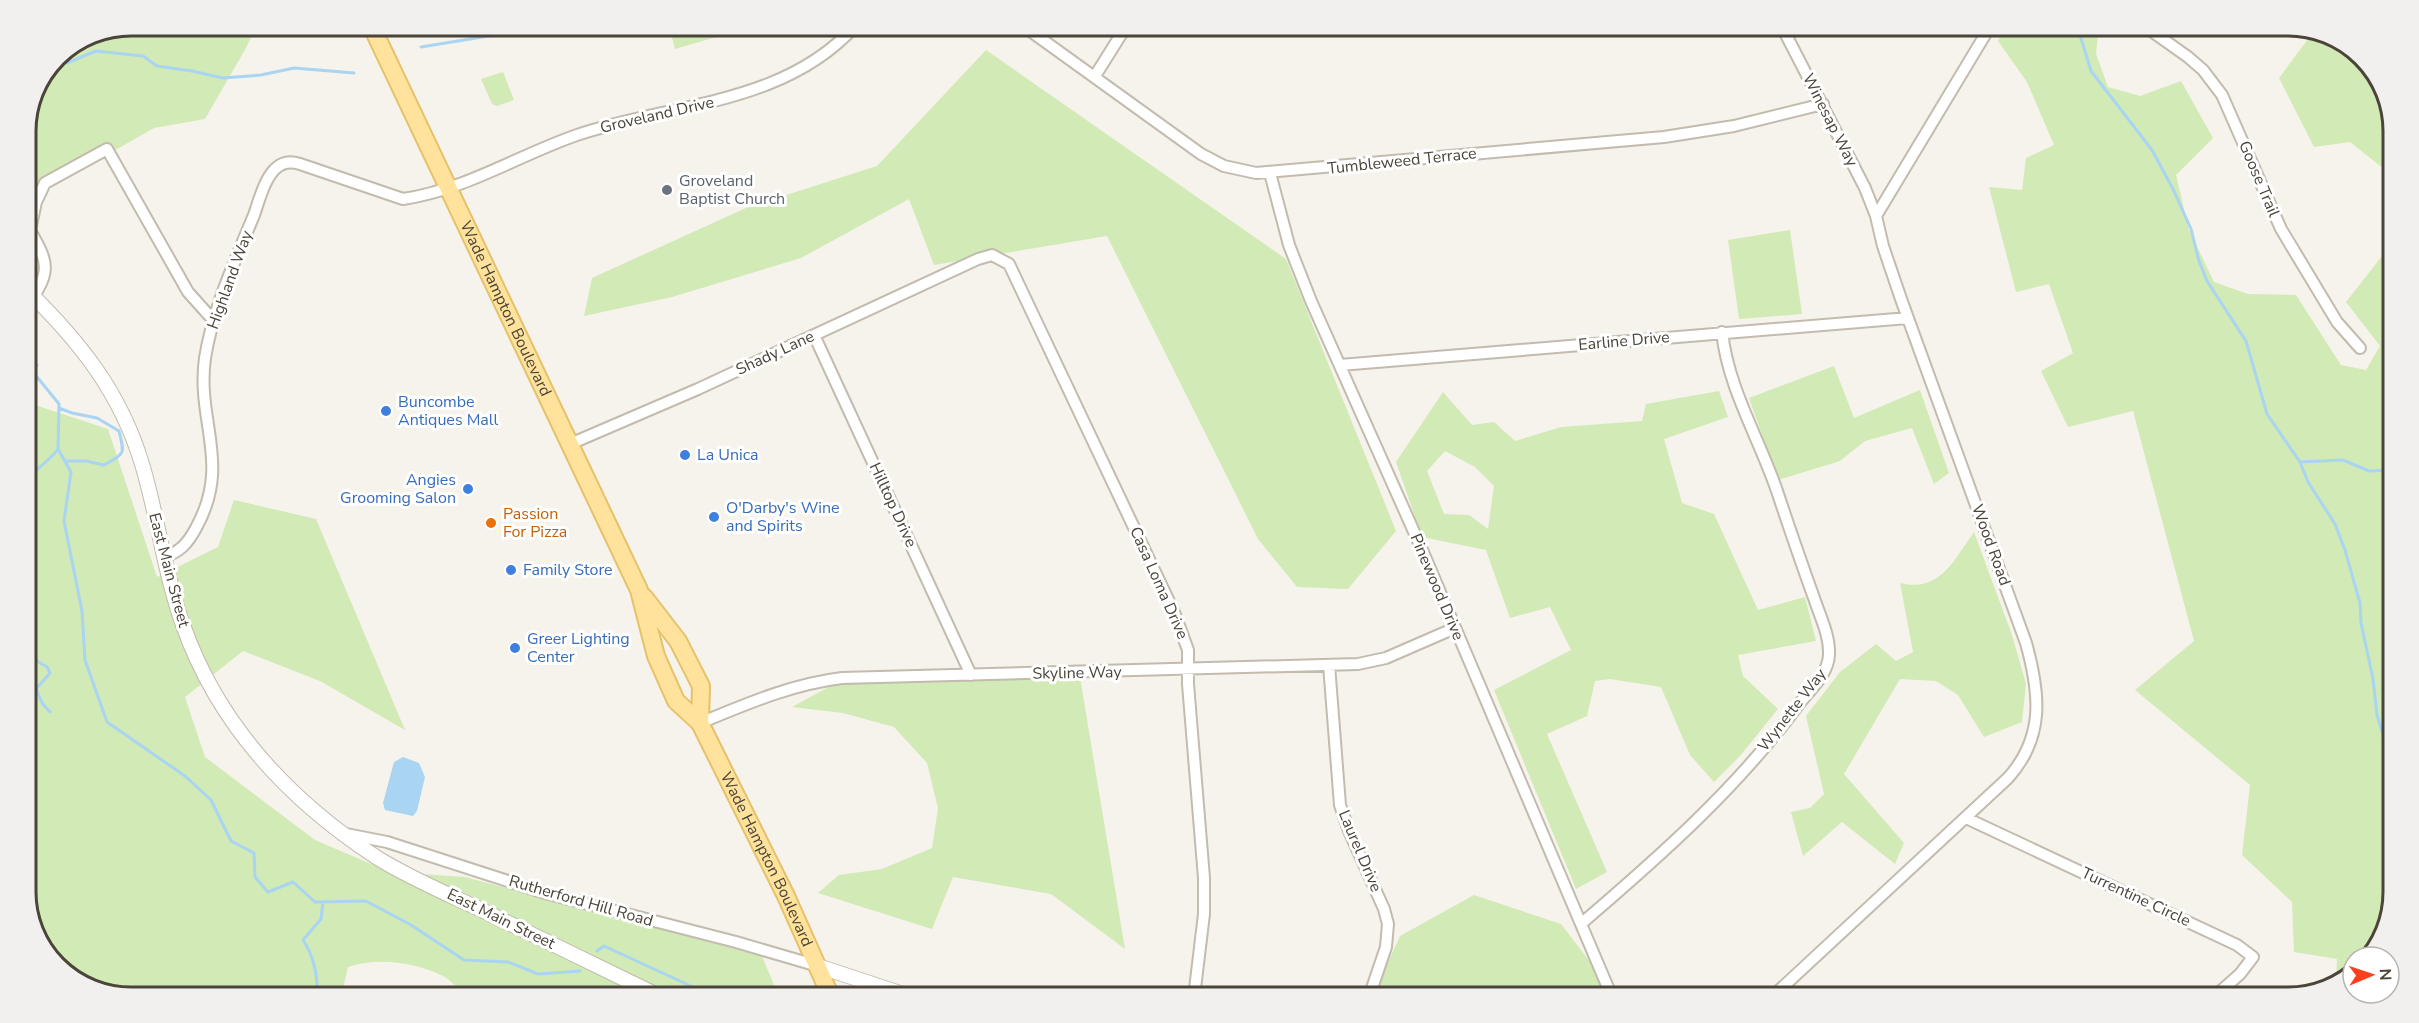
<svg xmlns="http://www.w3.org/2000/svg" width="2419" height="1023" font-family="'Nunito Sans',sans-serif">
  <rect width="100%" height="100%" fill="#f6f3ec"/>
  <path fill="#d2eab5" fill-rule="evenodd" d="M131,25L256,26L246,48L205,119L154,128L26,201V125L57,56L91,33Z
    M669,26V25L754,26L675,49Z
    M2006,26H2099L2096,54L2108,87L2140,96L2181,81L2213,138L2176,175L2189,230L2214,282L2248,294L2296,295L2341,365L2366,370L2380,346L2346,302L2393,242V892L2386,932L2365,957H2353C2353,972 2352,978 2336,983L2337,959L2294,952L2292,902L2242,855L2250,785L2135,690L2194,641L2133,411L2068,427L2041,371L2073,353L2049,284L2016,292L1989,187L2022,190L2026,158L2054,145L2027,82L1998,41Z
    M2314,31L2328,33L2372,67L2393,125V176L2350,142L2314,147L2279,78Z
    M986,50L1286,259L1396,531L1348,589L1297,587L1258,539L1107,236L934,265L909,199L801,258L672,297L584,316L592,278L746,208L877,166Z
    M503,72L514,100L497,106L492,104L481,79Z
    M1790,230L1802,314L1739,319L1728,240Z
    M1834,366L1854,418L1920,390L1949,473L1934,484L1912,428L1865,441L1840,461L1778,480L1749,398Z
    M1719,391L1728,417L1664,439L1682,503L1714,514L1758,610L1805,597L1816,641L1738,655L1743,676L1778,709L1740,756L1714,782L1690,755L1661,687L1610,679L1595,681L1587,716L1547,734L1607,872L1576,889L1494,690L1571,650L1550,607L1510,618L1486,550L1422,537L1396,462L1443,392L1472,425L1494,422L1515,441L1561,427L1642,421L1646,404ZM1445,451L1475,467L1494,486L1488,529L1469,515L1444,514L1427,471Z
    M26,402L108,429L157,577L218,547L234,500L316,519L405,730L320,681L243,651L185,697L205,757L315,840L390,872L465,877L762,956L779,997H463V993C456,987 449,978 441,975C413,962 377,957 348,967L341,997H131L91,990L47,956L26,899Z
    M1974,532L2012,635L2026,684L2022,722L1984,737L1958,695L1936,681L1900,679L1844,774L1904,843L1895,864L1842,822L1803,856L1791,812L1810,808L1824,794L1806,716L1840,672L1876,644L1896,661L1913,652L1900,583C1940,593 1954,560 1974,532Z
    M1079,671L1125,949L1051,894L953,877L932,929L818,893L839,875L882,869L932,848L938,808L927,763L894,727L843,713L792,707L856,672Z
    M1474,895L1561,924L1617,997H1372L1400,936Z"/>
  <path fill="#a9d4f2" d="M403,757L419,763L425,777L417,811L413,816L385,810L383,803L394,762Z"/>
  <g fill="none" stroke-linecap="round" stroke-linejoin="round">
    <path stroke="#a9d4f2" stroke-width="3" d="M2077,25L2091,71L2152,150L2173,189L2191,229L2199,261L2207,281L2246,341L2267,414L2300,462L2308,482L2335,524L2345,550L2360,603L2361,623L2373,679L2377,715L2393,767
      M421,47L526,30H581L613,25
      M58,55L67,63L96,51L143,56L157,66L192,71L223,78L261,75L294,68L354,73
      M29,361L37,365L33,372L59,404L58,449L71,472L64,521L82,611L85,660L107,722L185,776L211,800L231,841L254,853L255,877L268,892L293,882L315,902L366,901L411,925L464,960L508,962L538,974L580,971
      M59,408L72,413L97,418L119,431C125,455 125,453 104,465L86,461H66
      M2300,462L2343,460L2369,471L2393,470
      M26,479C36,470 51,459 58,449
      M26,642L37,661L47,667L50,673L36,689L42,703L50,712
      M597,951L604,946L693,987L709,997
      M317,997C318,976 315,958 303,940L321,919L323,902"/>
    <defs>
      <path id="minor" d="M1022,25L1201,154L1224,166L1256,173L1664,137L1734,126L1823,104
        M2143,25L2188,57L2203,70L2222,95L2281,229L2337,322L2360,348
        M1095,76L1127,25
        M1270,173L1289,245L1311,301L1423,552L1612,997
        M1876,216L1991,25
        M30,230L36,202L45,183L107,149L188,292L214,321
        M26,308C53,269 49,264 27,225
        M814,335L971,675
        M1340,365L1908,318
        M570,444L698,389L978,259L992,255L1009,264L1174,612L1188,650V684L1204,878V914L1194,997
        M164,557C180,552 188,543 196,528C232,463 196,422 205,358C213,308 235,261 254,215C259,201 264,180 275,169C282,162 291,161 300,164L403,199C465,190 519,155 577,135C672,103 785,105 856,25
        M1329,665L1340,805L1349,831L1384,909L1388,924L1386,947L1369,997
        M700,723C746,704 792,684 842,678L1358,664L1386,658L1455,628
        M1966,818L2237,945L2253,957L2240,974L2214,997
        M346,834L387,842L545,893L736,942L818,966
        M1582,923C1659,857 1735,790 1796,708C1807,692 1828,676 1829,655C1830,636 1820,616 1814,598C1801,562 1789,527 1777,491C1759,438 1728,388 1722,332
        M1772,997L2008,778C2045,737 2040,693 2026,643L1901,299L1883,246L1876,216L1865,188L1781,25"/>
      <path id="tertiary" d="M26,289C79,341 120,391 142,464C158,517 164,572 183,625C218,724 289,800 376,857C414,881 458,898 498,918C553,944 607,971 661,997
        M818,966L912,997"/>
      <g id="primary">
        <path id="s1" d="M371,25L639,590L656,656L676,701L700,723L786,896L831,997"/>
        <path d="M644,597L678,641L701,686L700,723"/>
      </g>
    </defs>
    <use href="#minor" stroke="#c2bbae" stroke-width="14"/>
    <use href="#tertiary" stroke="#c2bbae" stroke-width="16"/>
    <use href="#primary" stroke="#e6c16a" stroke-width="20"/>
    <use href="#minor" stroke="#fff" stroke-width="10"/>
    <use href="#tertiary" stroke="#fff" stroke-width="14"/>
    <use href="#primary" stroke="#ffe39c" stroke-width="16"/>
  </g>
  <circle fill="#6b7280" stroke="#fff" stroke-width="2" cx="667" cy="190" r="6"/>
  <g fill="#3f7fe0" stroke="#fff" stroke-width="2">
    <circle cx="386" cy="411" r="6"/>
    <circle cx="685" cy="455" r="6"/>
    <circle cx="468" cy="489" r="6"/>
    <circle cx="714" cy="517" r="6"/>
    <circle cx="511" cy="570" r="6"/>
    <circle cx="515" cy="648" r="6"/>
  </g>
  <circle fill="#e8710a" stroke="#fff" stroke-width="2" cx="491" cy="523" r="6"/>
  <g text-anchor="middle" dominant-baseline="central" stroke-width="6" stroke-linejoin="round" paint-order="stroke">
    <g font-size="16" fill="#4b4439" stroke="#fff">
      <text transform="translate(657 115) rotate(-13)">Groveland Drive</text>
      <text transform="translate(1830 120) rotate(63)">Winesap Way</text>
      <text transform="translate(1402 161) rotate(-6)">Tumbleweed Terrace</text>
      <text transform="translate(2259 179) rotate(67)">Goose Trail</text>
      <text transform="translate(230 280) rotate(-70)">Highland Way</text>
      <text stroke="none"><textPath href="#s1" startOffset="314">Wade Hampton Boulevard</textPath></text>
      <text transform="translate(1624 341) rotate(-5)">Earline Drive</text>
      <text transform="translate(775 353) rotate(-25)">Shady Lane</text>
      <text transform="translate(893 505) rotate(65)">Hilltop Drive</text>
      <text transform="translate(1991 545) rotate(70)">Wood Road</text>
      <text transform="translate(169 570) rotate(75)">East Main Street</text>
      <text transform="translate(1159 583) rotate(66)">Casa Loma Drive</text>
      <text transform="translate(1437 587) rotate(67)">Pinewood Drive</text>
      <text transform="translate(1077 673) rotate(-1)">Skyline Way</text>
      <text transform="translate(1792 710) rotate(-52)">Wynette Way</text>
      <text transform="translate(1360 851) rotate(67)">Laurel Drive</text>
      <text stroke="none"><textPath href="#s1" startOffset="927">Wade Hampton Boulevard</textPath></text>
      <text transform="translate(2136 897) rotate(25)">Turrentine Circle</text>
      <text transform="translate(581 901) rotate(16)">Rutherford Hill Road</text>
      <text transform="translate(501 919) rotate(26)">East Main Street</text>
    </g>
    <g font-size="16" fill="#5b616d" stroke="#fff" text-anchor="start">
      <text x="679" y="181">Groveland<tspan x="679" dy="18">Baptist Church</tspan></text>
    </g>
    <g font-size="16" fill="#366cbe" stroke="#fff" text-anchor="start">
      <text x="398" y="402">Buncombe<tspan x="398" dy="18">Antiques Mall</tspan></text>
      <text x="697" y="455">La Unica</text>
      <text x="456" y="480" text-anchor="end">Angies<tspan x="456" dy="18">Grooming Salon</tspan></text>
      <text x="726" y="508">O'Darby's Wine<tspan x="726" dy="18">and Spirits</tspan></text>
      <text x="523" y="570">Family Store</text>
      <text x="527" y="639">Greer Lighting<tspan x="527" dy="18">Center</tspan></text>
    </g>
    <g font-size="16" fill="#c56008" stroke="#fff" text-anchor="start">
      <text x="503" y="514">Passion<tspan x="503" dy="18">For Pizza</tspan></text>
    </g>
  </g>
  <path d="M0 0H2419V1023H0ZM131 36H2288A95 95 0 0 1 2383 131V892A95 95 0 0 1 2288 987H131A95 95 0 0 1 36 892V131A95 95 0 0 1 131 36Z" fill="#f1f0ef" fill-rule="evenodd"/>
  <path fill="none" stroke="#4b4439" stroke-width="3" d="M131 36H2288A95 95 0 0 1 2383 131V892A95 95 0 0 1 2288 987H131A95 95 0 0 1 36 892V131A95 95 0 0 1 131 36Z"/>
  <g transform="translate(2371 975) rotate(88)"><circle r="28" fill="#ffffff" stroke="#b7b4b0" stroke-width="1.5"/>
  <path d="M0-4.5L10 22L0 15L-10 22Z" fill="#fc3f1d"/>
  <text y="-9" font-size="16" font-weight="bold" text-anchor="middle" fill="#4b4439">N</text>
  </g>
</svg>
